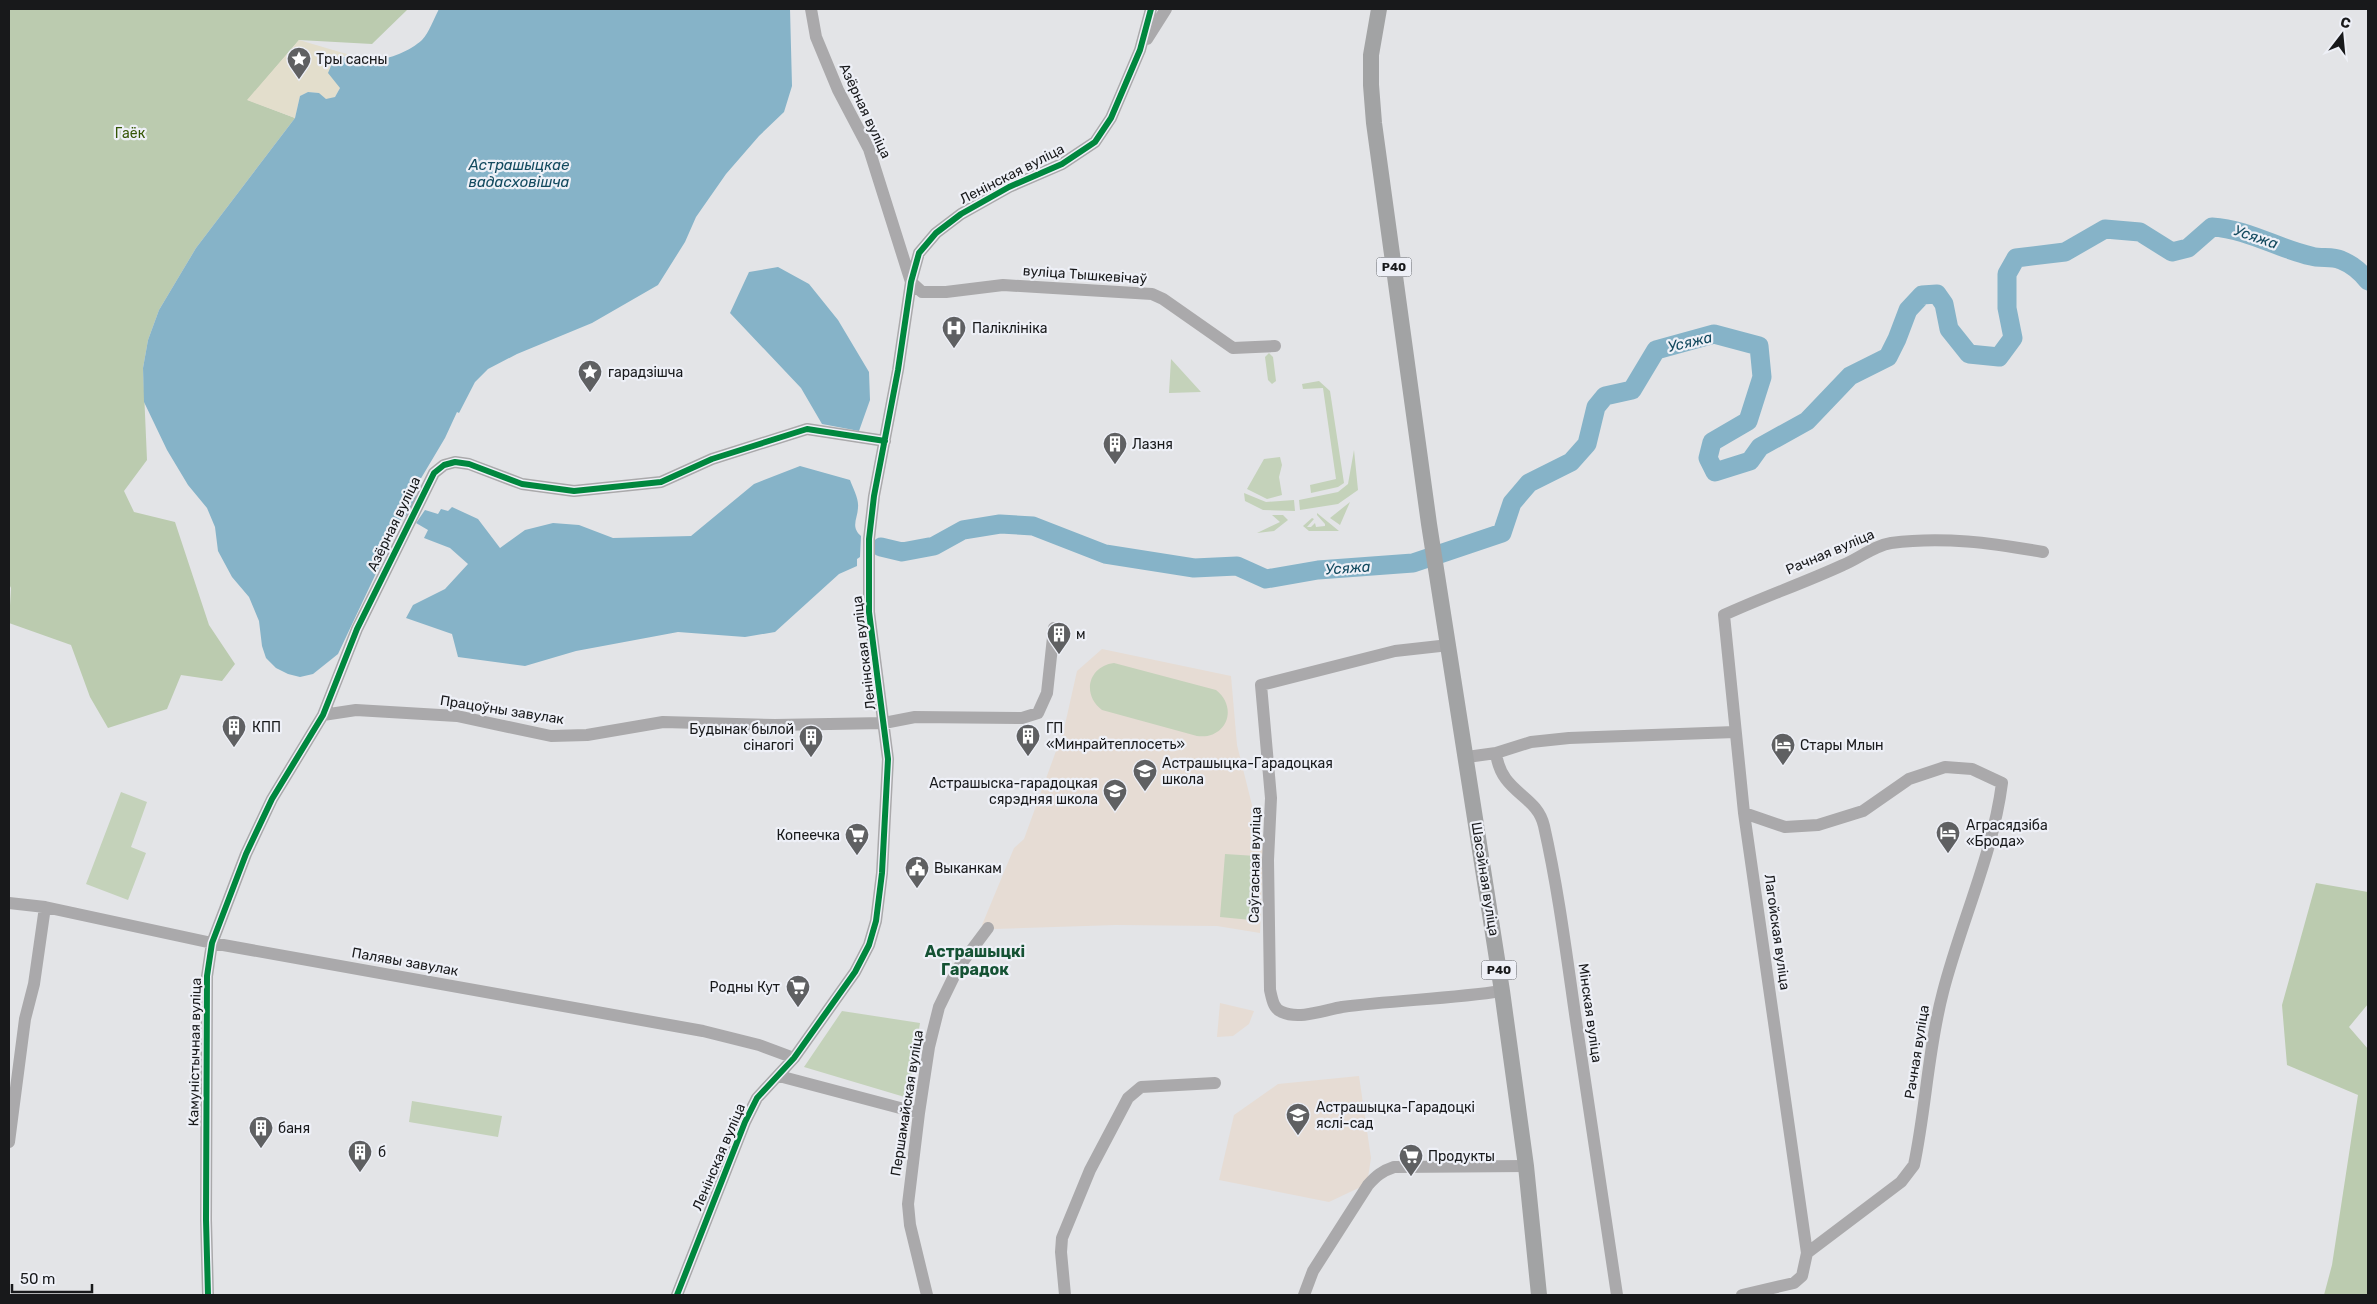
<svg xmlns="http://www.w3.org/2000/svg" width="2377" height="1304" font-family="Rubik,sans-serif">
  <rect width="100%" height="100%" fill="#e3e4e7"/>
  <path fill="#e6dcd4" d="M1102,649L1231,676L1237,745L1263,849L1260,933L1217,926L1116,925L993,929L982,925L1014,848L1024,839L1064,729L1077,671Z
    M1220,1003L1254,1011L1249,1024L1233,1036L1217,1037Z
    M1359,1076L1371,1158L1367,1184L1329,1202L1219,1180L1234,1115L1278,1084Z"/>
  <path fill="#c4d2ba" d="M1269,353L1273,357L1276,381L1272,384L1268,380L1265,357Z
    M1171,359L1201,392L1169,393Z
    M1319,381L1330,391L1344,483L1338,487L1311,493L1310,485L1336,479L1323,388L1303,389L1302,384Z
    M1354,450L1358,490L1338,504L1300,510L1299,500L1338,492L1348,484Z
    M1280,457L1282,465L1279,477L1282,495L1267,499L1247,489L1264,459Z
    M1244,493L1266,502L1294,500L1295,511L1263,510L1245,501Z
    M1350,502L1340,525L1330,518Z
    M1317,513L1339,531H1309L1303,526L1312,518L1314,519L1307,527H1311L1315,523L1316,527L1325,526V524L1317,515Z
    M1272,515H1283L1288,520L1274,531L1257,533L1280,522Z
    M1114,663L1216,690C1239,708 1226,740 1197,736L1102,710C1081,694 1089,666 1114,663Z
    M121,792L147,802L131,847L146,853L128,900L86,884Z
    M1225,854L1256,856L1251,920L1220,917Z
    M842,1011L920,1023L908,1098L804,1067Z
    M412,1101L502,1116L498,1137L409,1122Z"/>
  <path fill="#bbcbaf" d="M9,9H408L372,44L299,40L248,100L295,118L196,248L159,310L148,340L143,368L147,460L124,491L134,512L175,522L209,625L235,664L222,681L181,675L167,709L108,728L90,697L71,645L9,623L11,588L9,584Z
    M2316,883L2368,892V1004L2349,1027L2368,1049V1295H2324L2332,1265L2358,1095L2287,1065L2282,1005Z"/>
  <path fill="#e3decc" d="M299,40L350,55L341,57L340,88L335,97L326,100L319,93L308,92L300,96L295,118L247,100Z"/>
  <path fill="#86b3c8" d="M439,9H790L792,86L784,112L759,136L726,174L696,217L685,242L658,285L592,323L517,354L488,369L475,382L459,413L457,412L445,438L420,480L421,484L415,496L417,497L406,516H403L338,654L313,674L300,677L288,674L276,668L266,658L262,646L259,621L249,597L232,577L218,551L215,527L207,508L188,485L167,450L144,402L143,368L148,340L159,310L196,248L295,118L300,96L308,92L319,93L326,99L335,97L340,88L328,73L333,61C347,54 353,57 367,59C384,62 409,52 422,40C429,33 434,18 439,9Z
    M778,267L809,284L838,320L869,372L870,400L859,431L822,424L801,388L730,313L749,272Z
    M800,466L850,480C853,488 859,499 858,507C858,518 850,527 861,536L860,557L857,559V566L839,574L775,632L745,637L678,632L576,651L525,666L458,657L452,634L406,618L413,605L445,589L468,564L450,548L424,538L428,530L416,523L425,510L438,514L441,509L448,511L452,507L478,519L500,548L525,530L553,523L579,525L613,538L691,536L754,484Z"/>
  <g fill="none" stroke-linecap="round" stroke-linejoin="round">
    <path stroke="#86b3c8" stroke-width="3" d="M2362,273L2368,271"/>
    <path stroke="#86b3c8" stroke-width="19" d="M881,547L902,552L934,546L963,530L1000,524L1033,526L1105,554L1194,568L1237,566L1266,579L1318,570L1413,563L1502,533L1512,503L1529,483L1571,462L1587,444L1596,407L1605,396L1632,390L1656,350L1714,334L1759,346L1762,377L1748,421L1712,442L1708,458L1715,472L1750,461L1760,447L1807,421L1850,376L1888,357L1897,339L1908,310L1922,295L1937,294L1944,304L1949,329L1969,354L1999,357L2013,338L2007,308V274L2016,258L2065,252L2105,229L2140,232L2172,252L2188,248L2212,227C2248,229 2276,248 2311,256C2320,259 2332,256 2341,260C2351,264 2361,272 2368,281"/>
    <path stroke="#aaa9ab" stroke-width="12" d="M811,9L816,37L838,90L869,149L911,282L922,292H946L1003,285L1152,294L1163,299L1233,348L1275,346
      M1147,39L1166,9
      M1449,645L1395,651L1261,685L1271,798L1268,860L1270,990C1272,998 1273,1009 1282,1012C1299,1020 1325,1010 1342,1007C1395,1000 1449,999 1502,991
      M323,715L356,710L457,716L551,736L587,735L663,722L775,725L884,723L915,717L1022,718L1038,713L1047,693L1054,628
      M1496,753C1501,794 1537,794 1544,826C1558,888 1566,951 1575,1014C1589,1107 1603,1201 1617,1295
      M1467,757L1496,753L1531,742L1569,738L1735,732
      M1744,813L1785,827L1818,825L1863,811L1909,779L1945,767L1972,769L2002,783C1993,854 1961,922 1943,992C1928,1049 1926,1108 1914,1165L1901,1182L1807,1253
      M9,903L45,907L212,943L703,1031L759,1045L794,1058
      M779,1076L919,1113
      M9,1142L25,1019L34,984L45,907
      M208,1295L206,1220L207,976L212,943L246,854L272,799L323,715L357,629L434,473L444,465L455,462L469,464L522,484L574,491L661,482L712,459L807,429L885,441
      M677,1295L745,1122L757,1098L794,1058L855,972L869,945L876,921L882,873L888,759L869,612V539L874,496L898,370L911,282L919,253L936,233L961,214L1009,187L1062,164L1095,142L1111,118L1140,50L1151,9
      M927,1295L910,1225L908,1204L919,1113L929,1047L939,1007L958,968L988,928
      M1065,1295L1061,1252L1062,1238L1090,1170L1128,1098L1141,1087L1215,1083
      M1304,1295L1313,1271L1368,1185C1376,1176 1382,1171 1394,1167L1526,1166
      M1742,1295L1794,1283L1802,1276L1807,1253L1744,813L1724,615C1763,597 1804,583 1843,565C1860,558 1873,546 1891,543C1943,536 1992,543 2043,552"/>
    <path stroke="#a2a3a4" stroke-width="16" d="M1379,9L1371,55V85L1374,123L1429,524L1502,991L1526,1166L1539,1295"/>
    <defs>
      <path id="cycleway" d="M208,1295L206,1220L207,976L212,943L246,854L272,799L323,715L357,629L434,473L444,465L455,462L469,464L522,484L574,491L661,482L712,459L807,429L885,441
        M677,1295L745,1122L757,1098L794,1058L855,972L869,945L876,921L882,873L888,759L869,612V539L874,496L898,370L911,282L919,253L936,233L961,214L1009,187L1062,164L1095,142L1111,118L1140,50L1151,9"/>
    </defs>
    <use href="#cycleway" stroke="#eef0f7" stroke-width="9"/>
    <use href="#cycleway" stroke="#00873e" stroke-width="6"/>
  </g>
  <defs>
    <symbol id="sight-pin" viewBox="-11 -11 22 30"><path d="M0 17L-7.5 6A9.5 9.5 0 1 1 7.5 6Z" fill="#5f6062" stroke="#eef0f7"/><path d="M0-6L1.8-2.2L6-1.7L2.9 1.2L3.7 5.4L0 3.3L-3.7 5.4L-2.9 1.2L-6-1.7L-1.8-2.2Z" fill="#fff"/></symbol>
    <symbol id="hospital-pin" viewBox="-11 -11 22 30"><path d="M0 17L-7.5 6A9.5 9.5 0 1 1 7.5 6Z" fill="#5f6062" stroke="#eef0f7"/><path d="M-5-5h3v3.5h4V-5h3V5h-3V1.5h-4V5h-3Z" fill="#fff"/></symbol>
    <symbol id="building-pin" viewBox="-11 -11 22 30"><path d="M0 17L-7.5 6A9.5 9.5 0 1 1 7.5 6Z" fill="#5f6062" stroke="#eef0f7"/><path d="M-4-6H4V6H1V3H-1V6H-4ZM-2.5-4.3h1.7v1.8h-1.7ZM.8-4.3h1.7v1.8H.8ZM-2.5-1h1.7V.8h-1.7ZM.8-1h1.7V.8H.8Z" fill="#fff"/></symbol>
    <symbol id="hotel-pin" viewBox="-11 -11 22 30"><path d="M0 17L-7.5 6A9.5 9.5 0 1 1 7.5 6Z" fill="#5f6062" stroke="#eef0f7"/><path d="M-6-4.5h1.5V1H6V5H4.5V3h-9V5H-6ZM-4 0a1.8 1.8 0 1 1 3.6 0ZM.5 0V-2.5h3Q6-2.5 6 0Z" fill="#fff"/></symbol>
    <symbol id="school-pin" viewBox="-11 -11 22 30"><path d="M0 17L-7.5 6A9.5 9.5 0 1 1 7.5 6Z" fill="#5f6062" stroke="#eef0f7"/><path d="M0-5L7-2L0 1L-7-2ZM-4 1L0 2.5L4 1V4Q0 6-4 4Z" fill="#fff"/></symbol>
    <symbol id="supermarket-pin" viewBox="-11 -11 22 30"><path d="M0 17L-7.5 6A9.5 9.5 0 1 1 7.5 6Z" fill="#5f6062" stroke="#eef0f7"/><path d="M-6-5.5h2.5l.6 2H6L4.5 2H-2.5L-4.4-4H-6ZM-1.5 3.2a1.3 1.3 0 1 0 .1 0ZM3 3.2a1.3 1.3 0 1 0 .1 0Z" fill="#fff"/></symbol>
    <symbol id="civic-pin" viewBox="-11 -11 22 30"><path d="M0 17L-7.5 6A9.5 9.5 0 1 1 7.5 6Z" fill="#5f6062" stroke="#eef0f7"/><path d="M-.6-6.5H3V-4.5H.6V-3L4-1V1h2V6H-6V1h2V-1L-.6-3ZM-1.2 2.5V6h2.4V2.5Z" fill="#fff"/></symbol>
  </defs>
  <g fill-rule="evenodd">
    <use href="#sight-pin" x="285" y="45" width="28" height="38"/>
    <use href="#hospital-pin" x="940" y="314" width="28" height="38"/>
    <use href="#sight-pin" x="576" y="358" width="28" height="38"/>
    <use href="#building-pin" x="1101" y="430" width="28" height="38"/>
    <use href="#building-pin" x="1045" y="620" width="28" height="38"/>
    <use href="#building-pin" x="220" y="713" width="28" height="38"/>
    <use href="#building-pin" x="1014" y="722" width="28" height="38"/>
    <use href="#building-pin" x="797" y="723" width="28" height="38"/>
    <use href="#hotel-pin" x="1769" y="731" width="28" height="38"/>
    <use href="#school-pin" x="1131" y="757" width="28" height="38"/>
    <use href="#school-pin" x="1101" y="777" width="28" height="38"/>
    <use href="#hotel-pin" x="1934" y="819" width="28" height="38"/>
    <use href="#supermarket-pin" x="843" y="821" width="28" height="38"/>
    <use href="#civic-pin" x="903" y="854" width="28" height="38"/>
    <use href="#supermarket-pin" x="784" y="973" width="28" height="38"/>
    <use href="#school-pin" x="1284" y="1101" width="28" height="38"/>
    <use href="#building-pin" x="247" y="1114" width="28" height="38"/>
    <use href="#building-pin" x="346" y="1138" width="28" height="38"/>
    <use href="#supermarket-pin" x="1397" y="1142" width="28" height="38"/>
  </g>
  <g text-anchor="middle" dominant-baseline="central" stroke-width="4.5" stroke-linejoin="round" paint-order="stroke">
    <g fill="#eef0f7" stroke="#585a5d" stroke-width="1">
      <rect x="1376.5" y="257.5" width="35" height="19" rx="4"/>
      <rect x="1481.5" y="960.5" width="35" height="19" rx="4"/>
    </g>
    <g font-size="12" font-weight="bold" fill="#18191b">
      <text x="1394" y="267">Р40</text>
      <text x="1499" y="970">Р40</text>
    </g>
    <g font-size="14" fill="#18191b" stroke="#eef0f7" text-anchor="start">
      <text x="316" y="59">Тры сасны</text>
      <text x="972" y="328">Паліклініка</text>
      <text x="608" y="372">гарадзішча</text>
      <text x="1132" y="444">Лазня</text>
      <text x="1076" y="634">м</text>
      <text x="252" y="727">КПП</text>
      <text x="1046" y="728">ГП<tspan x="1046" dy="16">«Минрайтеплосеть»</tspan></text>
      <text x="794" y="729" text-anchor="end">Будынак былой<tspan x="794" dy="16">сінагогі</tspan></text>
      <text x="1800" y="745">Стары Млын</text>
      <text x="1162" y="763">Астрашыцка-Гарадоцкая<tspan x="1162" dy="16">школа</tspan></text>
      <text x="1098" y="783" text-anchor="end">Астрашыска-гарадоцкая<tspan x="1098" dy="16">сярэдняя школа</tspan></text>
      <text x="1966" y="825">Аграсядзіба<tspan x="1966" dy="16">«Брода»</tspan></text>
      <text x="840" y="835" text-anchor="end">Копеечка</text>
      <text x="934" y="868">Выканкам</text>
      <text x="780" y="987" text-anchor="end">Родны Кут</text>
      <text x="1316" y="1107">Астрашыцка-Гарадоцкі<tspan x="1316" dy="16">яслі-сад</tspan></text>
      <text x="278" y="1128">баня</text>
      <text x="378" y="1152">б</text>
      <text x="1428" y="1156">Продукты</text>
    </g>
    <g font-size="14" fill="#18191b" stroke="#eef0f7">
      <text transform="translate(865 111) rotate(65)">Азёрная вуліца</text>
      <text transform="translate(1012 174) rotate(-27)">Ленінская вуліца</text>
      <text transform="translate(1085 275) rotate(4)">вуліца Тышкевічаў</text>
      <text transform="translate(394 524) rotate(-64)">Азёрная вуліца</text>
      <text transform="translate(1830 552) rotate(-23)">Рачная вуліца</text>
      <text transform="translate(864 653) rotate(-97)">Ленінская вуліца</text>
      <text transform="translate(502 710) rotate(9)">Працоўны завулак</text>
      <text transform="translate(1255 865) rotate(-89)">Саўгасная вуліца</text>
      <text transform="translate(1485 879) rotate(81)">Шасэйная вуліца</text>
      <text transform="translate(1777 932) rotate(82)">Лагойская вуліца</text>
      <text transform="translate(405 962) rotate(10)">Палявы завулак</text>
      <text transform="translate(1590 1013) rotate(82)">Мінская вуліца</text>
      <text transform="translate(195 1052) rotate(-89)">Камуністычная вуліца</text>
      <text transform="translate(1917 1052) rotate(-81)">Рачная вуліца</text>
      <text transform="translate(907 1103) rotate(-81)">Першамайская вуліца</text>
      <text transform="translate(719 1157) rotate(-67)">Ленінская вуліца</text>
    </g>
    <g font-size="14" fill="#355605" stroke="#eef0f7">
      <text x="130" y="133">Гаёк</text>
    </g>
    <g font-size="15" font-style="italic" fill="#134a5f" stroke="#eef0f7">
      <text x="519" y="165">Астрашыцкае<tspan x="519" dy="17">вадасховішча</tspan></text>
      <text transform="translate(2256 237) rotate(19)">Усяжа</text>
      <text transform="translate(1690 342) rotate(-13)">Усяжа</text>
      <text transform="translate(1348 568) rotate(-4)">Усяжа</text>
    </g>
    <g font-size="16" font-weight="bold" fill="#155234" stroke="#eef0f7">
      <text x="975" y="951">Астрашыцкі<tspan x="975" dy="18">Гарадок</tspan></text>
    </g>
  </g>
  <rect width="2377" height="1304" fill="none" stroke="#18191b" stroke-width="20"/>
  <g transform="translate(2342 35) rotate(16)" stroke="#eef0f7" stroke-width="4" paint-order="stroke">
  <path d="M0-4L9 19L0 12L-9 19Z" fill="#18191b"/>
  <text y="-8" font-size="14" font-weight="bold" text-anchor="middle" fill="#18191b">С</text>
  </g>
  <path d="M12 1284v8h80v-8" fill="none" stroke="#18191b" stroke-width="2.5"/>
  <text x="20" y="1284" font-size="15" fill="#18191b" stroke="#eef0f7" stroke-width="4" paint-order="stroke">50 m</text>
</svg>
